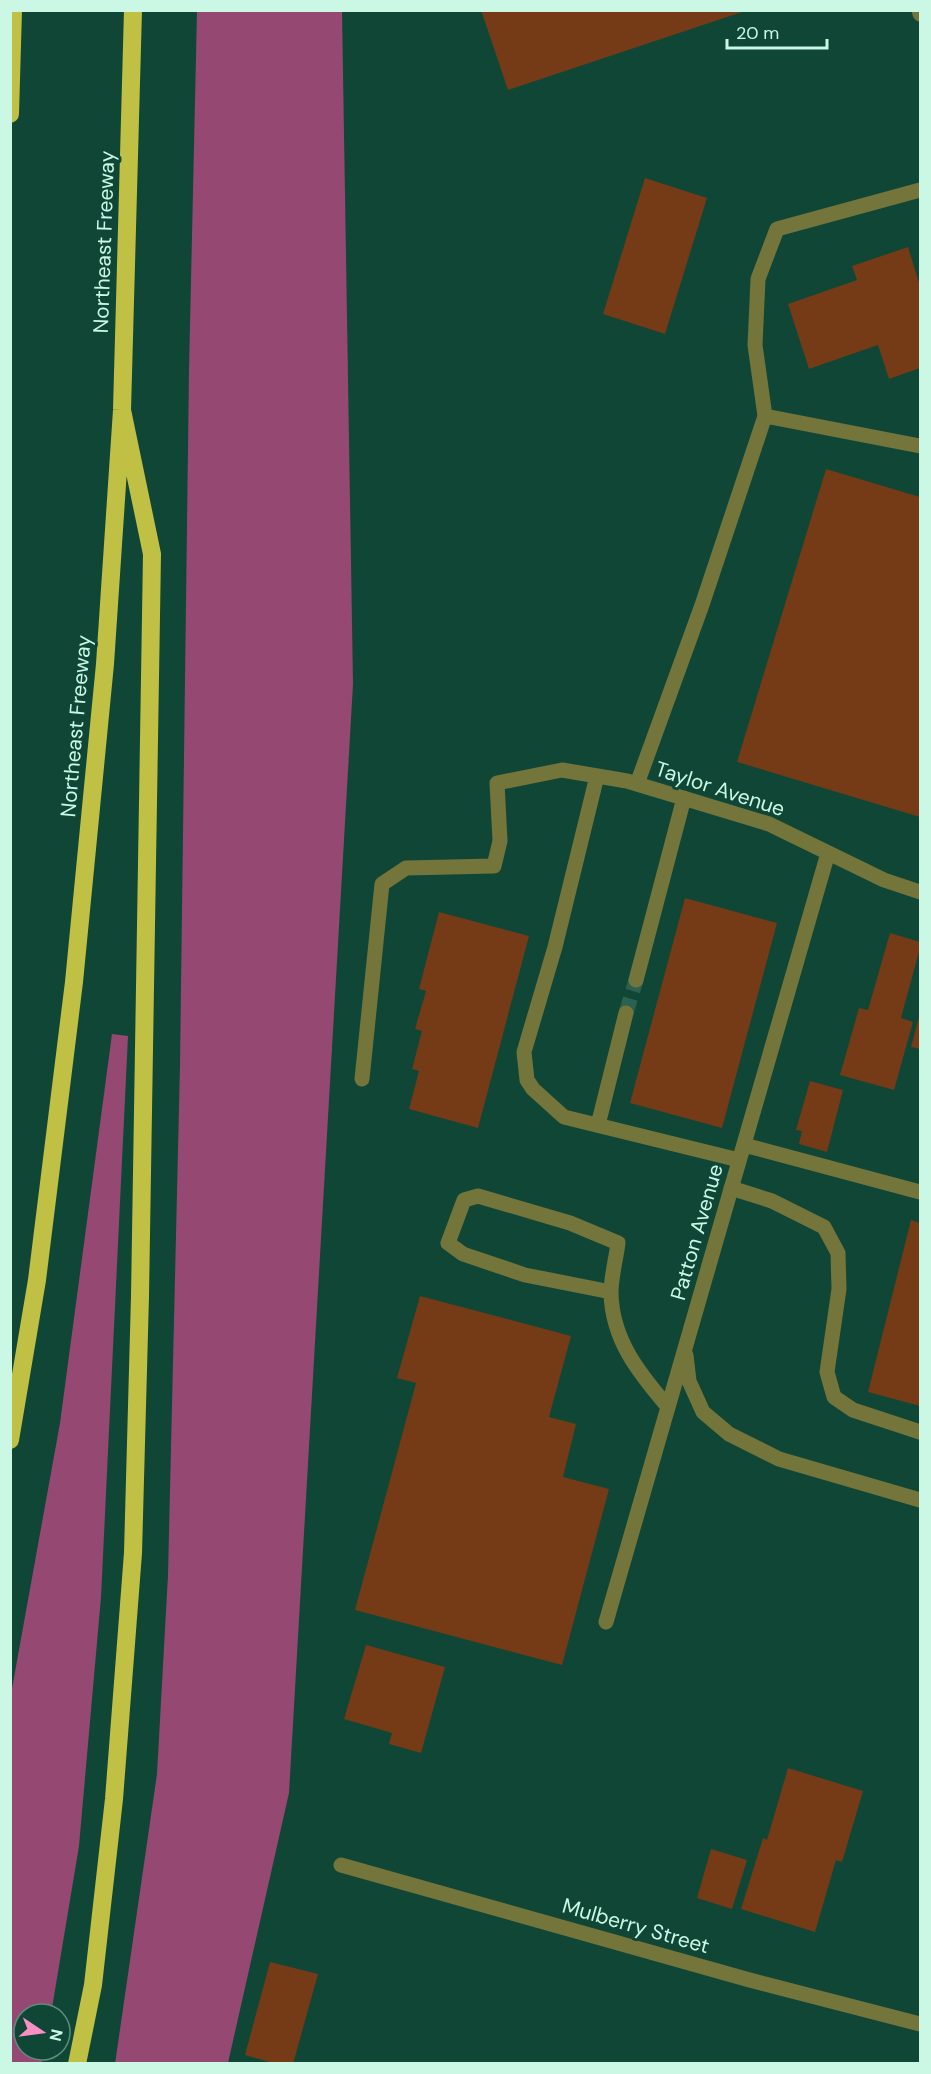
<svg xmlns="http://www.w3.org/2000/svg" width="931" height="2074" font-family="'DM Sans',sans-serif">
  <rect width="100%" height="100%" fill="#104636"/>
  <path fill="#954871" d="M197,11H342L353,684L289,1793L228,2063L115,2064L157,1774L168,1575L180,1065L189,371Z
    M112,1034L128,1036L101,1597L79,1846L51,2014H24V2050H45L42,2063H11V1694L60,1423Z"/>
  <path fill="#753a16" d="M481,10H745V11L508,90Z
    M645,178L707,198L665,334L603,314Z
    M908,247L920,286V368L889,379L878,345L809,369L788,304L857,280L852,266Z
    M826,469L920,497V817L737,762Z
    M685,898L777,923L722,1128L630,1103Z
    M439,912L529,936L478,1128L409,1109L419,1071L412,1069L422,1031L415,1029L426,991L419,989Z
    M890,933L920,942V948L901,1018L913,1022L894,1090L840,1075L859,1008L868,1010Z
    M920,1013V1049L911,1047Z
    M810,1081L843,1090L827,1152L799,1144L802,1131L796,1130Z
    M911,1220L920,1223V1406L868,1392Z
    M420,1296L571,1336L549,1417L576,1424L563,1477L609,1489L562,1665L355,1610L416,1383L397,1378Z
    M366,1645L445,1667L421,1753L389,1744L392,1733L344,1719Z
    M788,1768L863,1791L842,1862L836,1860L815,1932L741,1909L763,1838L767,1840Z
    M711,1849L747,1860L732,1909L697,1898Z
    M270,1962L318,1974L293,2064H276L245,2055Z"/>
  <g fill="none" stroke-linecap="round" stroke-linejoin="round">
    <path stroke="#2c6150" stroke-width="15" stroke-dasharray="15 8" stroke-linecap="butt" d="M626,1013L636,980"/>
    <path stroke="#74753a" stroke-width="15" d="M919,10L920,14
      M765,416L920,446
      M597,776L555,947L524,1052L527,1080L533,1089L564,1117L739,1160
      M637,784L702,605L765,416L755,345L758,279L777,229L920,190
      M636,980L684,798
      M362,1079L382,884L406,868L494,866L500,841L497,783L562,770L627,781L769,824L884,880L920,892
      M598,1125L626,1013
      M744,1145L920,1192
      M731,1188L772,1201L824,1227L838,1253L839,1289L827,1372L834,1397L853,1410L920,1432
      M611,1292L525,1275L463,1254L448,1243L464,1200L478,1196L570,1223L618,1243C616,1259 611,1277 611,1293C612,1340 639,1373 668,1407
      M686,1355L689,1381L703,1412L729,1434L779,1459L920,1500
      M606,1622L828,853
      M341,1865L746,1979L920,2024"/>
    <path stroke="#c0c044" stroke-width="18" d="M10,114L13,10
      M10,1440L37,1280L74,982L105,664L122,410L133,10
      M77,2064L93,1985L114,1799L133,1553L140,1296L152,554L122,410"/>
  </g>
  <g text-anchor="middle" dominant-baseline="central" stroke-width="6" stroke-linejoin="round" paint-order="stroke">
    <g font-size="21" fill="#cbf7e5" stroke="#104636">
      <text transform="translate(104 242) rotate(-88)">Northeast Freeway</text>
      <text transform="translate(76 726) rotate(-85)">Northeast Freeway</text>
      <text transform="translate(720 789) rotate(18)">Taylor Avenue</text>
      <text transform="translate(697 1232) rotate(-74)">Patton Avenue</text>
      <text transform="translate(636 1926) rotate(16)">Mulberry Street</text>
    </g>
  </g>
  <rect width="931" height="2074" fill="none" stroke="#cbf7e5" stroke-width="24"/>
  <g transform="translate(42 2032) rotate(103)"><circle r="28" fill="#104636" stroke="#5b8d7c" stroke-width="1.5"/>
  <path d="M0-4.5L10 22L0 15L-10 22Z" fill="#fa8fc6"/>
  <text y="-9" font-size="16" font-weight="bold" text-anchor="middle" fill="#cbf7e5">N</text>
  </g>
  <path d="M727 39v9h100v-9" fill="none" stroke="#cbf7e5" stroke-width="3"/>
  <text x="736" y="39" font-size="18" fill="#cbf7e5" stroke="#104636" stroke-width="4.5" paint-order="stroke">20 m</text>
</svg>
